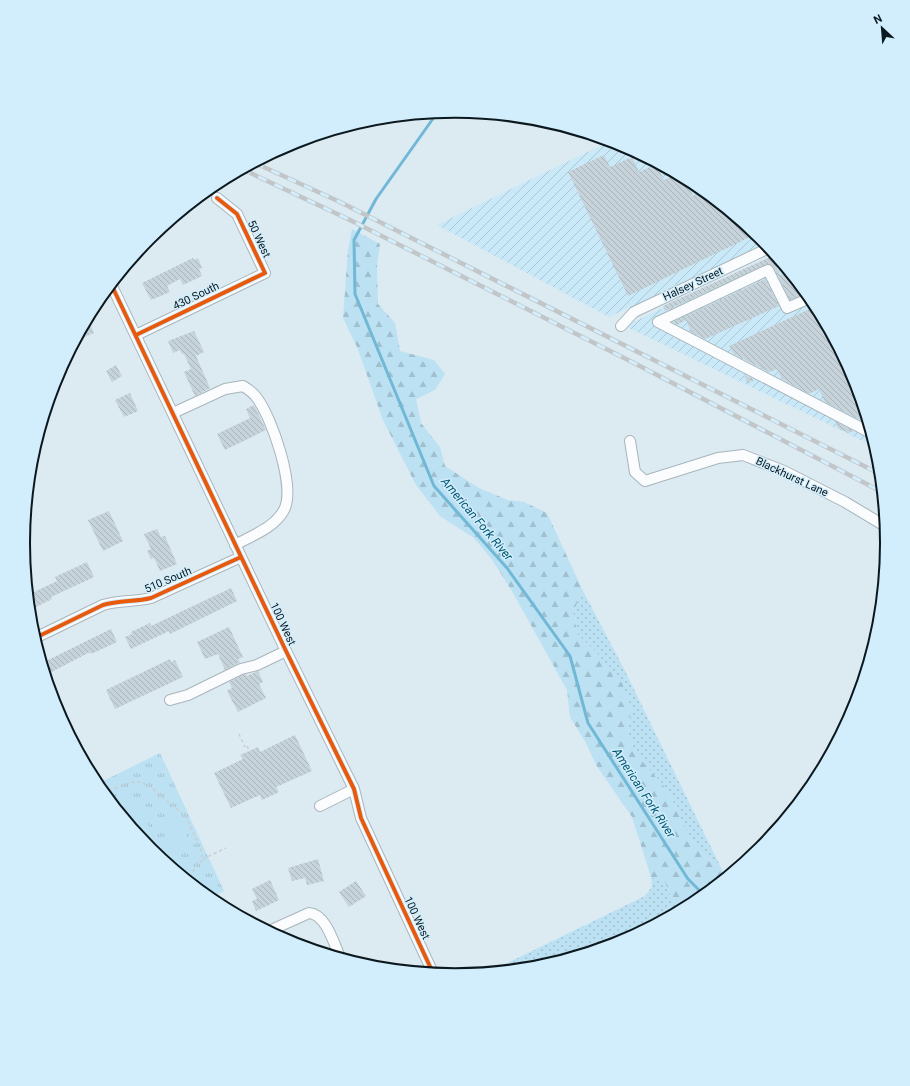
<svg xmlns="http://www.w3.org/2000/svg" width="910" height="1086" font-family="Roboto,sans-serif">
  <defs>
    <pattern id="industrial-furrows" width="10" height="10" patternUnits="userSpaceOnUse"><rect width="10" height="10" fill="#cae9f8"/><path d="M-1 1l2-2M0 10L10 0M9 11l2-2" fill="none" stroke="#acc7d4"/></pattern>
    <pattern id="grass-dots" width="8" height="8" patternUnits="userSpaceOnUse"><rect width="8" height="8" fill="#bce1f3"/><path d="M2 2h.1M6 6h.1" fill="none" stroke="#a0c0d0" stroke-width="1.8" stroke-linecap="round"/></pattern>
    <pattern id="forest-firs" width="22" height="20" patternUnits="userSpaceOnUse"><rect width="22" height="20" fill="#bce1f3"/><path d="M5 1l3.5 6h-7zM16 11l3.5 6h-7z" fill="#a0c0d0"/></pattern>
    <pattern id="park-tufts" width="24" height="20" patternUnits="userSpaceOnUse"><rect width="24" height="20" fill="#bce1f3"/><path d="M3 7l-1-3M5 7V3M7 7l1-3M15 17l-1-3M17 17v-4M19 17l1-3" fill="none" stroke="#a0c0d0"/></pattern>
    <pattern id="building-back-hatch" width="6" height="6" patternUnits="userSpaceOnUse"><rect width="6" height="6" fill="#c6d3da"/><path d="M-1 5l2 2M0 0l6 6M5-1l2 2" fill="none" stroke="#a9b4bb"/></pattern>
  </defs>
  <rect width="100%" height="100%" fill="#dceaf2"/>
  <path fill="url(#industrial-furrows)" d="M610,141L621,144L695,184L761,238L766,244L609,317L437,225Z
    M775,255L814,303L854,378L875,447L625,326Z"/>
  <path fill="url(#grass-dots)" d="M583,591L625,671L723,872L692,842L668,791L636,754L628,734L631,708L596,652L578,635L573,612Z
    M651,877L665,882L674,903L682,909L620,942L539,967L489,972L645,896L652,887Z"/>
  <path fill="url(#forest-firs)" d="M352,229L380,244L377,266L378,304L395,323L400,351L434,360L445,374L435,390L416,399L421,423L440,447L445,466L479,488L508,500L524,502L547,513L583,591L573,612L578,635L596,652L622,683L631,708L628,734L636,754L668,791L692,842L723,872L726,877L695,902L682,909L674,903L665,882L651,877L632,817L596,765L586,743L570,717L567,690L513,593L493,561L474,538L440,516L416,485L383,420L357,347L343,318L348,250Z"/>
  <path fill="url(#park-tufts)" d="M160,753L224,891L210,898L149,848L97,784Z"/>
  <path fill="#bce1f3" d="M141,797L156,854L149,848L114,805Z
    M181,817L190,846L171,852L162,822Z"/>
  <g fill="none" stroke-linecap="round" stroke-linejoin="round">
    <path stroke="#71b8d6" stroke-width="3" d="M437,113L376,199L354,240L355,294L434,486L507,568L570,656L588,723L688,879L704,895"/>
  </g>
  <path fill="url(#building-back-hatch)" d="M604,155L610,167L632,157L639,172L656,164L664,180L677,174L685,178L693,196L703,191L756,234L628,296L568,172Z
    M772,256L780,275L788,271L806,293L790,300L774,267L768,264L665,311L663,306Z
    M193,258L194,260L198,258L202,268L199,269L202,276L183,285L180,279L167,286L170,292L151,300L142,283Z
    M765,279L779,306L705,339L691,332L686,320L677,325L673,322Z
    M814,307L864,410L868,424L825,402L819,389L809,394L782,379L777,369L769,372L734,354L729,346Z
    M88,318L94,333L75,341Z
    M194,331L204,352L196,356L210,388L195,396L184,372L191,369L184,354H182L180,350L173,353L168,341Z
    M116,365L122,376L112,382L106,371Z
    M743,374L754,380L748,383Z
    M130,393L138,411L124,417L115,400Z
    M254,405L266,430L225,450L217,434L250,418L246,409Z
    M835,421L853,431L849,433L838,428Z
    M109,511L123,541L103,551L88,520Z
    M157,529L161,537L165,536L177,564L160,571L154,558L151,559L147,551L151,549L144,534Z
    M87,562L94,577L51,597L52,599L30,610L28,595L57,581L55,577Z
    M231,588L237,601L170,634L169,631L131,649L125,637L132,634L131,632L150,623L151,626Z
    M229,627L243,657L238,659L240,662L225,670L218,654L205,659L197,642Z
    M111,629L117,642L91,654L90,652L46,675L42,663Z
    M170,659L171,662L175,660L183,677L115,709L106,690Z
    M258,671L263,682L259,684L266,698L238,712L227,691L232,688L229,682L243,675L246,674L247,676Z
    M295,735L312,771L276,787L279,792L262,800L260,795L231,808L214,773L243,759L240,755L258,747L260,752Z
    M318,859L324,881L307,885L305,878L292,881L288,868Z
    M270,880L279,900L256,911L252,901L257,899L252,889Z
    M356,881L366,896L349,907L339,892Z"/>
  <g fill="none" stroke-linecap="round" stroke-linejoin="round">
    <defs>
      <path id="minor" d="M111,284L286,651L354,789L361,818L433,973
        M810,298L787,308L768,270L658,322L871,433
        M621,326L634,312L769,248
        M136,335L265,273L237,214L217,198
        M173,413L225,389L243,386C248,389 253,392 257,398C272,418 296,487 284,510C274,528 253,535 235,545
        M630,441L635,472L645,481L718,458L743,455L784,471L845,502L885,526
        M35,638L103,605C119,600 135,602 151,598L241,557
        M170,700L188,695L241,669L257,665L286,651
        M320,806L354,789
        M269,931L309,913C326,914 334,944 340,957"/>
    </defs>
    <use href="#minor" stroke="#a8b5bc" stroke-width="12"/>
    <path stroke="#c8cdcf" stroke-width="1.5" stroke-dasharray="3 3" stroke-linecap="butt" d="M239,734L245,747
      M247,746L249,750
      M103,792L136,781L148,785L186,817L201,850L203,859L187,879
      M203,859L226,848"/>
    <use href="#minor" stroke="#fafcfd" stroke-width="10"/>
    <defs>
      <path id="rail" d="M255,163L340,202L880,474
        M242,169L350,220L634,363L882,492"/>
    </defs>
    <use href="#rail" stroke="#c2c6c8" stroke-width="4.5"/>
    <use href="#rail" stroke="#d2eefc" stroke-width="3" stroke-dasharray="9" stroke-linecap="butt"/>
    <defs>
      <path id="cycleway" d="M111,284L286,651L354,789L361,818L433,973
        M136,335L265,273L237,214L217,198
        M35,638L103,605C119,600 135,602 151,598L241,557"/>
    </defs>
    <use href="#cycleway" stroke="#d2eefc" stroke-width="6"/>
    <use href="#cycleway" stroke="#e8590c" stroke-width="4"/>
  </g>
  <g text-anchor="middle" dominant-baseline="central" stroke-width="3" stroke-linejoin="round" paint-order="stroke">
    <g font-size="11" fill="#0b181e" stroke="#d2eefc">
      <text transform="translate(259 239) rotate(65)">50 West</text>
      <text transform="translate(693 284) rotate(-25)">Halsey Street</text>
      <text transform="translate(196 296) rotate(-26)">430 South</text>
      <text transform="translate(792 477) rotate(25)">Blackhurst Lane</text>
      <text transform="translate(168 580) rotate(-23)">510 South</text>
      <text transform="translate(283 624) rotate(65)">100 West</text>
      <text transform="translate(417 918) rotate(65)">100 West</text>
    </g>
    <g font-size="12" font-style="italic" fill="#01546f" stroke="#d2eefc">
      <text transform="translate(477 519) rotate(50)">American Fork River</text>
      <text transform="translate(644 793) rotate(57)">American Fork River</text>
    </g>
  </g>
  <path d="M0 0H910V1086H0ZM30 543a425 425 0 1 1 850 0a425 425 0 1 1-850 0Z" fill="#d2eefc" fill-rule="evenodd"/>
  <path fill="none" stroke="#0b181e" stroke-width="2" d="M30 543a425 425 0 1 1 850 0a425 425 0 1 1-850 0Z"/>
  <g transform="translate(882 28) rotate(334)" stroke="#d2eefc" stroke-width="3" paint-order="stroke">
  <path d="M0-3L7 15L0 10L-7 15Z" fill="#0b181e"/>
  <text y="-6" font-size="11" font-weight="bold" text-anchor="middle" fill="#0b181e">N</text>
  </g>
</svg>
